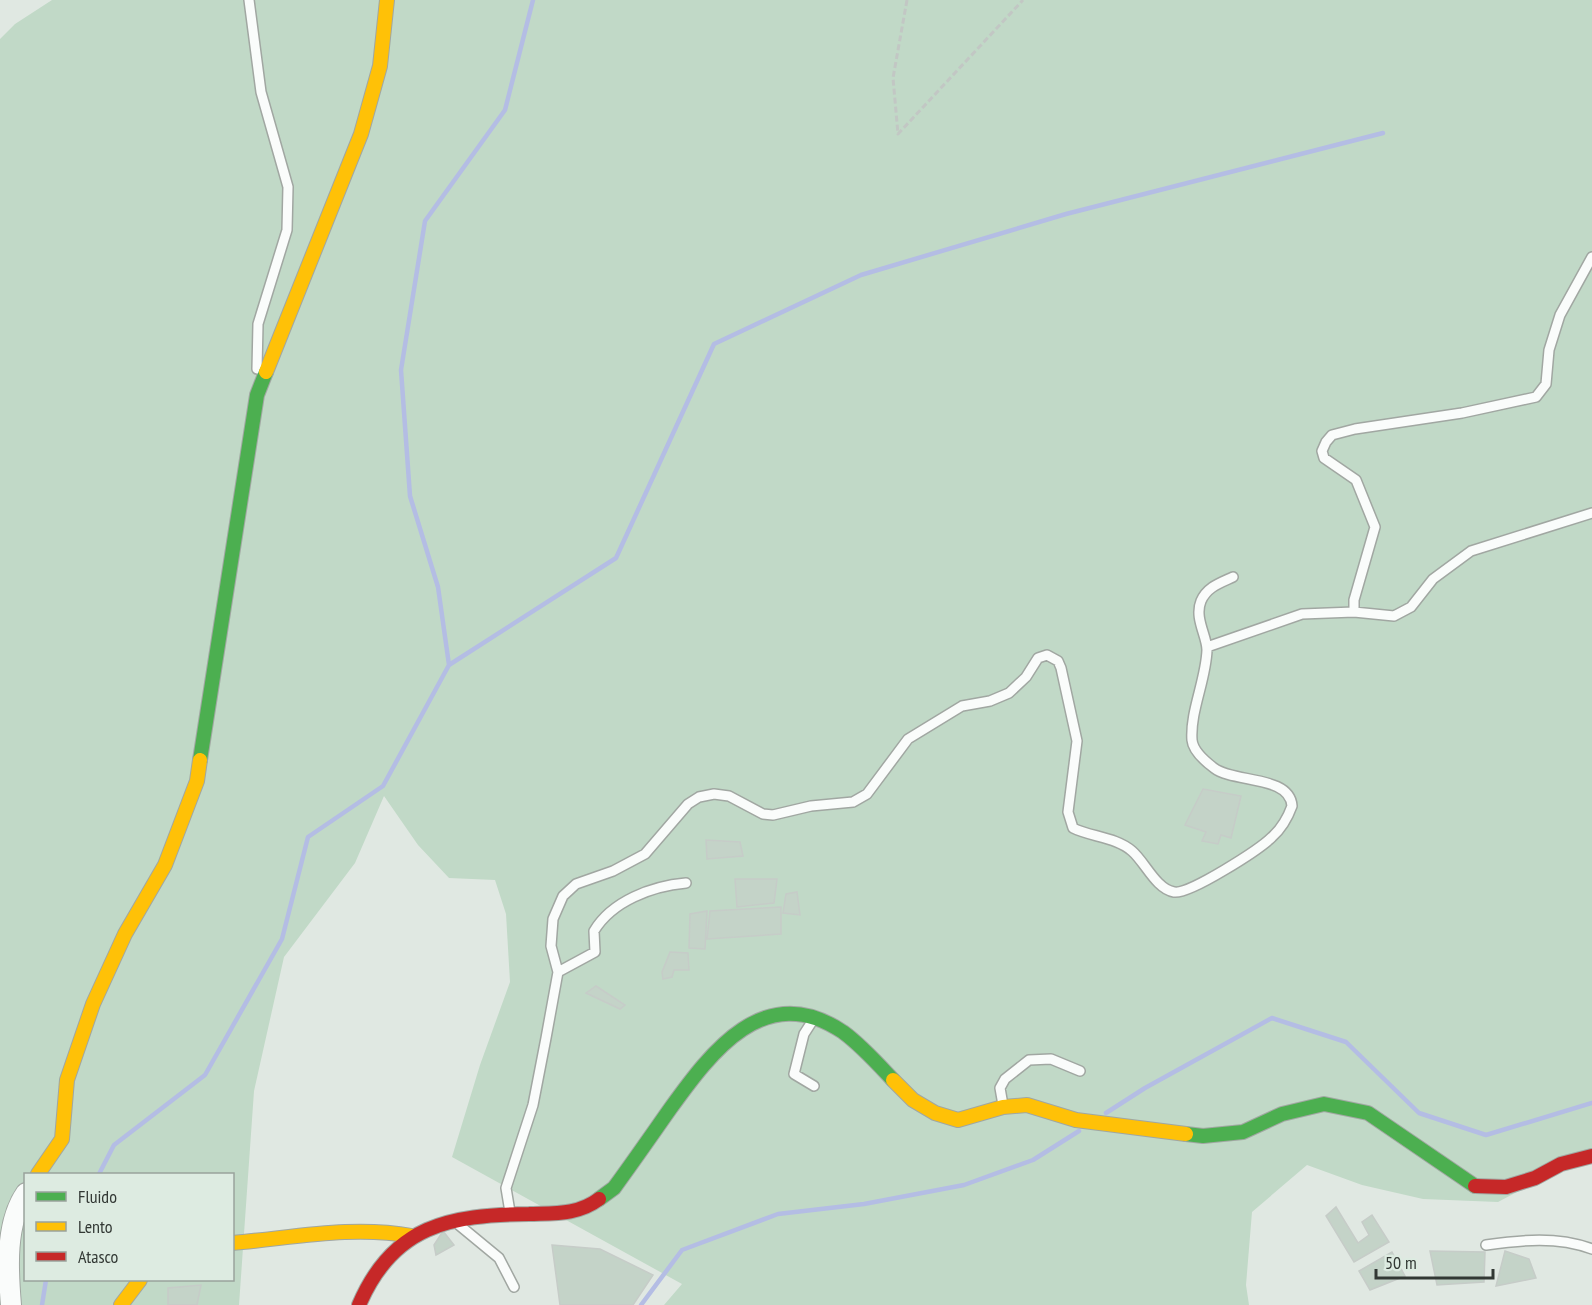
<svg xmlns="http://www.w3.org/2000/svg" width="1592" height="1305" font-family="'PT Sans Narrow',sans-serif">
  <rect width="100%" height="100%" fill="#e0e8e2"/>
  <path fill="#c1d9c7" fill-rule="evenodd" d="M52,0H1592V1161L1562,1168L1498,1202L1423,1199L1362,1185L1307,1165L1252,1212L1246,1285L1249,1305H664L682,1284L452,1157L480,1065L510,982L506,914L495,880L449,878L418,845L384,796L355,863L284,957L254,1091L239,1305H0V39L15,24ZM26,1174H232V1280H26Z"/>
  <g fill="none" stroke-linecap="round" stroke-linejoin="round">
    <path stroke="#b4bde4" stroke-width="4.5" d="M449,665L616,558L714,344L861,275L1066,214L1383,133
      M1106,1113L1145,1088L1272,1018L1346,1042L1419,1113L1486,1135L1592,1103
      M99,1174L114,1145L205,1075L282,939L308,837L383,786L449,665L438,587L410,496L401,370L425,221L505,110L533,0
      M42,1305L46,1280
      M641,1305L682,1250L778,1214L864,1204L964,1185L1033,1160L1079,1131"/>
  </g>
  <path fill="#c4d3c8" stroke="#c6ccc8" stroke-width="1.5" d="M1203,789L1241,796L1231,838L1221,835L1218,844L1202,841L1206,832L1185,825Z
    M706,840L740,842L743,856L707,859Z
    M735,879H777L774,903L737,907Z
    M797,892L800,915L783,913L786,894Z
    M781,907V934L707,939L710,911Z
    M707,911L705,949L689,948L690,914Z
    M670,952L688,953L689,970H674L672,977L663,979L662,972Z
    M596,986L625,1005L620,1009L586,993Z
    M1336,1207L1358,1243L1369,1235L1362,1222L1372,1215L1389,1242L1354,1262L1326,1216Z
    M443,1231L454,1245L436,1255L434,1245Z
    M552,1245L600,1249L653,1275L633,1305H560Z
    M1430,1251L1485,1252L1484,1282L1437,1285Z
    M1505,1251L1529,1259L1536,1278L1496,1286Z
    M1392,1252L1405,1276L1370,1290L1359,1271Z
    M201,1285L197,1305H168V1288Z"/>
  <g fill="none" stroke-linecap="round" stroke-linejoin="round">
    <defs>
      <path id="lane" d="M249,0L261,92L288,187L287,230L258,324L257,369
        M1354,612L1394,616L1411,607L1433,579L1471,551L1592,513
        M1207,647L1302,614L1354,612V600L1375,527L1356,480L1324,458L1322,451L1326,442L1332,435L1355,429L1462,413L1536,397L1546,384L1549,350L1560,315L1592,257
        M558,972L595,952L594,931C612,901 652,886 686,883
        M813,1020L804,1034L794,1074L814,1086
        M1003,1105L1000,1088L1005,1079L1029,1060L1051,1059L1080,1071
        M510,1212L506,1188L533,1105L546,1038L558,972L551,946L553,919L563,896L576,884L613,871L645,854L688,804L699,797L714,794L729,796L763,814L773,815L811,806L853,802L867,794L908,739L962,706L990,701L1009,693L1026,677L1038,658L1047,655L1058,661L1061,668L1077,741L1068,812L1073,828C1091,837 1116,837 1132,851C1145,862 1156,889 1174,892C1189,895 1260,849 1272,837C1281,829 1288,817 1292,806C1290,775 1233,783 1214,768C1206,762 1193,751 1192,740C1190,711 1206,680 1207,650C1207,636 1194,618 1201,601C1207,587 1220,583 1233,577
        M459,1225L499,1258L514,1287
        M1486,1245C1522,1240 1557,1236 1592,1249"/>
      <path id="street" d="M11,1305C8,1270 5,1223 26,1193"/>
      <path id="fast" d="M200,760L257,395L266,372
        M1186,1134L1203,1136L1243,1132L1282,1114L1324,1104L1368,1113L1475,1186
        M599,1199L614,1188C633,1162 651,1136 670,1109C711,1052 765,979 843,1032C861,1045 878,1064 893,1080"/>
      <path id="slow" d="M266,372L361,134L380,66L387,0
        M893,1080L913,1100L935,1113L958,1120L1003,1107L1027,1105L1076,1120L1186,1134
        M38,1174L62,1139L67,1080L93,1004L125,934L165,865L197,781L200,760
        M232,1243C293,1238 351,1225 412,1236
        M121,1305L140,1280"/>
      <path id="jam" d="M1475,1186L1506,1187L1535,1178L1561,1164L1592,1156
        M359,1305C393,1225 450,1215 529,1214C554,1213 578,1215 599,1199"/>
    </defs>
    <use href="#lane" stroke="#a1a7a2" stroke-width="12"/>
    <use href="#street" stroke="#a1a7a2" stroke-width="22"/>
    <use href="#fast" stroke="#a1a7a2" stroke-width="16"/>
    <use href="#slow" stroke="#a1a7a2" stroke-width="16"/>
    <use href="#jam" stroke="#a1a7a2" stroke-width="16"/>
    <path stroke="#c2c7c4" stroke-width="3" stroke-dasharray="6 3" stroke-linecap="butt" d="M907,0L893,78L898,134L1023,0"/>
    <use href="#lane" stroke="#fafcfb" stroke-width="9"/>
    <use href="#street" stroke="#fafcfb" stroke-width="20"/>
    <use href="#fast" stroke="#4caf50" stroke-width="14"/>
    <use href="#slow" stroke="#ffc107" stroke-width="14"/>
    <use href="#jam" stroke="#c62828" stroke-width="14"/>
  </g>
  <rect x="24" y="1173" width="210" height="108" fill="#ddebe1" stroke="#99a39c" stroke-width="1.5"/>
  <rect x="36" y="1192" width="30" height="9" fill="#4caf50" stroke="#99a39c" stroke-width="1.5"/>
  <text x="78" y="1203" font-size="18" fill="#323834">Fluido</text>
  <rect x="36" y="1222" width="30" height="9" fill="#ffc107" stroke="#99a39c" stroke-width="1.5"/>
  <text x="78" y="1233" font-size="18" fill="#323834">Lento</text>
  <rect x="36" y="1252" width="30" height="9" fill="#c62828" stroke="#99a39c" stroke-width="1.5"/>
  <text x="78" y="1263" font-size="18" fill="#323834">Atasco</text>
  <path d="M1376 1269v9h117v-9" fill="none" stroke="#323834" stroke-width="3"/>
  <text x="1385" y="1269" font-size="18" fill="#323834" stroke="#ddebe1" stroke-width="4.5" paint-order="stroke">50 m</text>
</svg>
